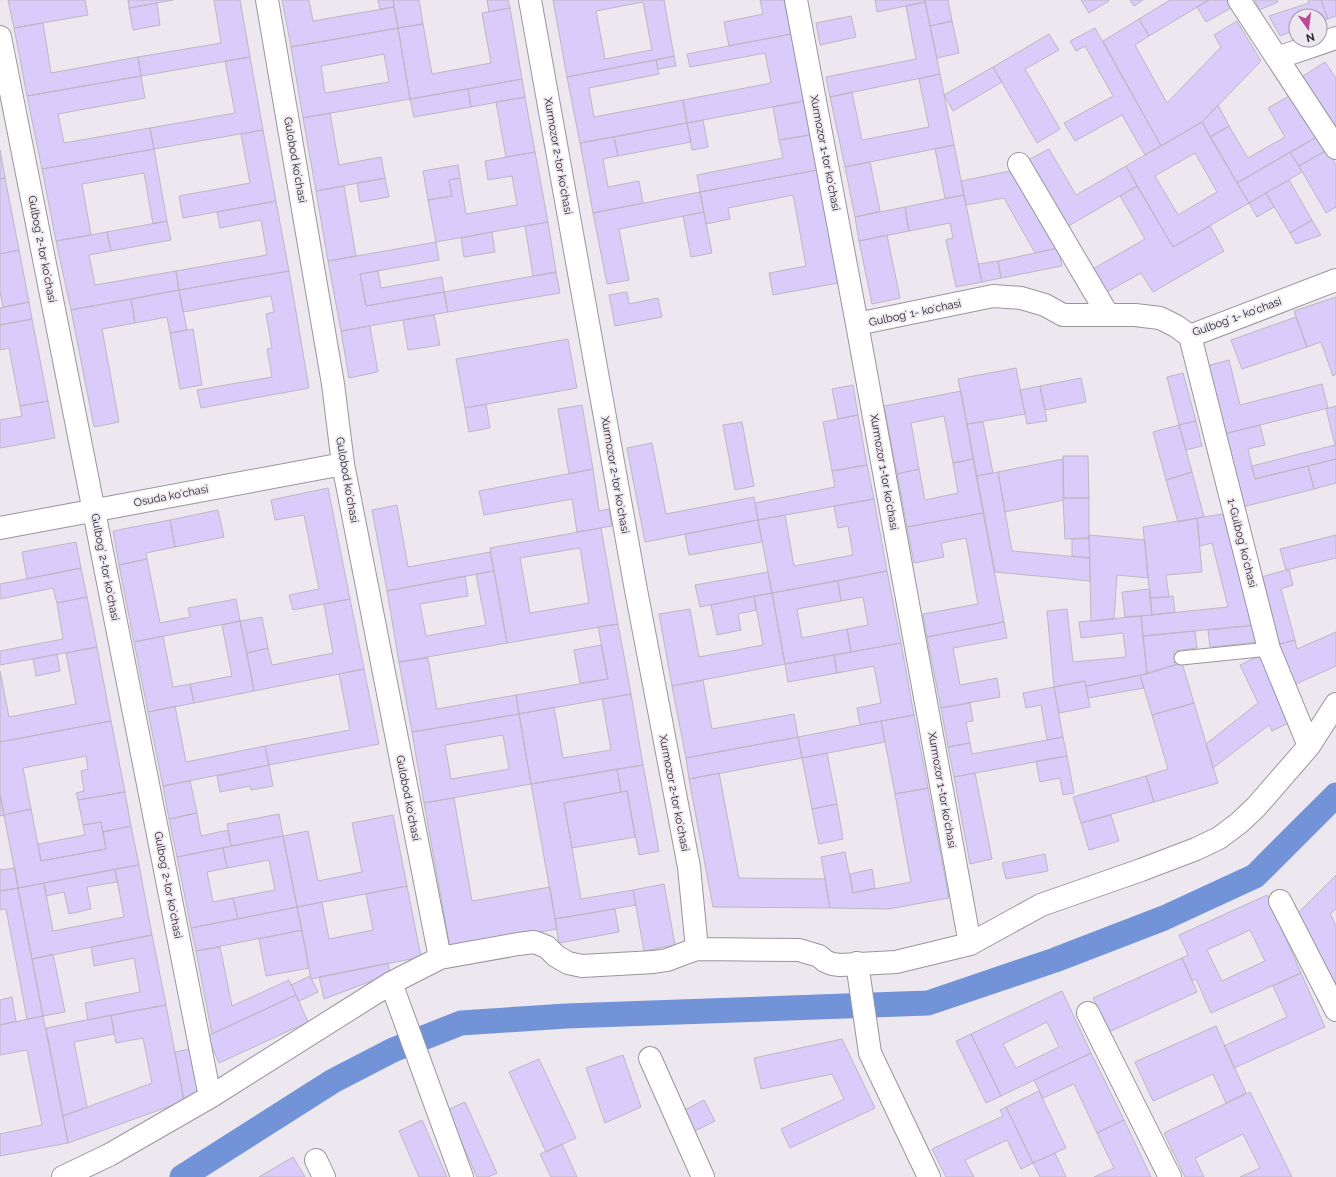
<svg xmlns="http://www.w3.org/2000/svg" width="1336" height="1177" font-family="Raleway,sans-serif">
  <rect width="100%" height="100%" fill="#ede7f0"/>
  <g fill="none" stroke-linecap="round" stroke-linejoin="round">
    <path stroke="#7293d7" stroke-width="25" d="M182,1177L333,1081L393,1050L461,1023L566,1016L928,1003L1055,960L1164,918L1255,876L1336,795"/>
  </g>
  <path fill="#d9ccfb" stroke="#bbb8c2" fill-rule="evenodd" d="M8,0H85L88,15L14,28Z
    M128,0H173L129,8Z
    M214,0H240L250,57L141,76L138,57L221,43Z
    M282,0H309L313,21L394,7L398,28L291,47Z
    M378,0H393L394,7L380,9Z
    M393,0H419L423,24L398,28Z
    M487,0H508L510,8L489,12Z
    M553,0H664L674,56L567,77ZM643,2L652,50L605,59L596,11Z
    M760,0H784L791,34L729,46L724,22L763,14Z
    M875,0H925V2L877,12Z
    M925,0H948L952,21L930,26Z
    M1081,0H1108L1109,1L1089,13Z
    M1130,0H1143L1134,6Z
    M1170,0H1209L1149,36L1139,19Z
    M1209,0H1226L1231,8L1206,22L1197,7Z
    M1255,0H1277L1278,2L1259,10Z
    M1308,0H1321L1328,19L1320,22V16H1296V30L1280,36L1269,16L1309,3Z
    M1321,0H1336V16L1328,19Z
    M925,2L940,74L830,97L826,77L916,59L906,6Z
    M157,3L160,25L133,30L129,8Z
    M510,8L522,79L410,99L398,28L423,24L432,74L491,63L482,13Z
    M851,16L856,37L820,45L816,23Z
    M1139,19L1149,36L1135,45L1167,103L1221,47L1214,35L1237,21L1261,61L1202,122L1161,146L1103,41Z
    M952,21L959,53L937,58L930,26Z
    M43,23L51,73L138,57L141,76L27,96L14,28Z
    M398,28L410,99L303,118L291,47ZM384,54L389,82L325,93L321,66Z
    M1095,28L1161,146L1145,155L1122,115L1075,141L1064,123L1113,96L1085,46L1076,51L1070,41Z
    M791,34L804,101L687,123L683,100L771,83L765,53L690,67L687,54Z
    M1049,34L1059,50L1025,69L1060,129L1037,143L993,67Z
    M674,56L676,66L658,69L656,60Z
    M250,57L263,130L154,149L150,128L235,113L225,61Z
    M656,60L659,74L589,88L594,117L683,100L687,123L580,143L567,77Z
    M1325,62L1336,78V131L1300,78Z
    M993,67L1002,82L953,111L944,95Z
    M940,74L954,145L845,167L830,97L852,92L862,140L929,127L919,79Z
    M141,76L145,98L58,114L64,143L150,128L154,149L42,169L27,96Z
    M522,79L525,97L471,107L468,89Z
    M468,89L471,107L414,117L410,99Z
    M1294,93L1319,136L1237,183L1210,137L1229,126L1248,158L1285,137L1268,108Z
    M525,97L535,152L506,157L496,102Z
    M804,101L810,135L779,140L773,107Z
    M1218,105L1229,126L1210,137L1202,122Z
    M330,113L339,165L381,157L385,178L316,191L303,118Z
    M703,120L708,147L692,150L687,123Z
    M1202,122L1249,203L1173,247L1126,166ZM1195,153L1217,192L1178,215L1155,176Z
    M687,123L691,142L618,156L614,137Z
    M263,130L276,201L183,218L179,196L250,183L241,134Z
    M810,135L817,170L700,192L697,175L783,158L779,140Z
    M1319,136L1327,150L1299,166L1290,152Z
    M614,137L618,156L603,159L608,187L639,181L643,203L593,213L580,143Z
    M954,145L964,195L945,198L935,149Z
    M154,149L167,221L153,224L144,173L82,184L91,235L56,241L42,169Z
    M1049,149L1076,195L1126,166L1137,186L1065,228L1026,161Z
    M0,150L5,178L0,179Z
    M1327,150L1336,165V207L1326,213L1299,166Z
    M535,152L548,222L436,242L428,200L452,196L449,180L460,178L466,214L517,205L512,176L488,180L485,161Z
    M1290,152L1302,172L1249,203L1237,183Z
    M870,162L880,211L855,217L845,167Z
    M458,165L460,178L449,180L452,196L428,200L423,171Z
    M817,170L838,283L773,295L769,273L806,266L793,195L728,208L730,219L706,224L700,192Z
    M1015,170L1058,248L1035,253L1004,198L966,205L961,181Z
    M5,178L19,250L0,254V179Z
    M385,178L389,197L360,202L357,183Z
    M1289,180L1312,220L1290,233L1266,193Z
    M344,186L356,256L328,261L316,191Z
    M1137,186L1173,247L1210,226L1224,251L1153,292L1141,273L1105,293L1091,270L1145,239L1120,196Z
    M700,192L704,212L619,229L629,280L607,284L593,213Z
    M1266,193L1274,207L1257,217L1249,203Z
    M964,195L982,282L956,287L946,240L953,238L950,223L909,231L905,207Z
    M276,201L289,271L179,290L176,271L267,255L261,220L220,228L217,212Z
    M905,207L909,231L859,241L855,217Z
    M704,212L712,253L691,257L683,216Z
    M1312,220L1321,235L1296,244L1290,233Z
    M167,221L171,240L111,251L107,232Z
    M548,222L556,272L533,276L525,226Z
    M107,232L111,251L89,255L95,285L176,271L179,290L71,310L56,241Z
    M492,232L495,252L464,257L461,238Z
    M887,235L900,298L872,304L859,241Z
    M436,242L439,260L360,274L366,306L444,292L448,312L341,331L328,261Z
    M1058,248L1062,266L1001,278L998,261Z
    M19,250L29,302L3,307L0,292V254Z
    M998,261L1001,278L982,282L978,264Z
    M289,271L309,388L201,408L197,390L272,377L267,349L272,348L266,314L274,312L271,296L183,312L179,290Z
    M378,271L381,288L442,277L444,292L366,306L360,274Z
    M556,272L560,293L448,312L444,292Z
    M179,290L187,330L170,333L167,317L135,323L131,299Z
    M627,292L629,304L658,298L662,317L615,326L609,295Z
    M1336,297V374L1333,376L1321,342L1307,347L1294,311Z
    M131,299L135,323L102,329L119,422L94,427L71,310Z
    M29,302L32,319L0,325V308Z
    M434,315L440,345L408,350L403,320Z
    M1296,317L1307,347L1242,369L1231,340Z
    M32,319L48,401L20,406L9,348L0,350V325Z
    M370,326L378,372L349,378L341,331Z
    M193,329L202,385L180,389L170,333Z
    M568,339L577,388L465,408L456,359Z
    M1229,360L1240,405L1322,384L1328,408L1220,435L1203,367Z
    M1016,368L1025,414L967,424L958,379Z
    M1183,373L1196,421L1179,425L1167,377Z
    M1081,378L1086,402L1045,410L1040,386Z
    M853,385L858,415L838,419L832,389Z
    M1040,386L1047,421L1027,424L1020,390Z
    M961,391L973,459L953,463L944,416L911,423L919,469L897,474L884,406Z
    M48,401L55,438L0,448V420L22,416L20,406Z
    M486,404L490,428L469,432L465,408Z
    M582,405L593,469L569,474L558,409Z
    M1336,406V459L1255,479L1252,466L1335,445L1326,409Z
    M858,415L867,465L832,471L823,422Z
    M1196,421L1202,446L1186,450L1179,425Z
    M742,422L754,486L735,490L723,425Z
    M983,422L993,473L977,476L967,424Z
    M1179,425L1192,472L1166,480L1153,432Z
    M1260,425L1265,445L1248,449L1255,479L1308,466L1314,489L1238,508L1220,435Z
    M652,443L666,514L754,497L758,520L645,542L627,448Z
    M1063,456H1088L1089,498H1063Z
    M973,459L983,513L907,527L897,474L919,469L925,500L958,493L953,463Z
    M1063,459L1064,500L1005,512L998,472Z
    M1336,459V483L1314,489L1308,466Z
    M867,465L874,499L758,520L755,503L835,487L832,471Z
    M593,469L599,511L609,509L612,526L577,532L572,499L484,515L479,491Z
    M998,472L1012,551L1090,558V581L995,572L977,476Z
    M1192,472L1204,517L1178,522L1166,480Z
    M328,488L350,599L293,610L289,595L319,589L304,515L275,520L271,500Z
    M1063,498H1089V538L1065,539Z
    M874,499L887,571L772,593L758,520L785,515L794,566L853,555L848,526L838,528L834,506Z
    M397,505L408,567L490,552L494,571L387,591L372,510Z
    M218,510L224,537L175,547L170,520Z
    M983,513L1004,622L927,637L923,614L978,604L966,538L941,543L944,557L914,563L907,527Z
    M1229,513L1256,625L1143,636L1141,616L1228,607L1212,543L1200,546L1197,518Z
    M1197,518L1202,572L1166,575L1169,597L1150,598L1143,527Z
    M170,520L175,547L146,553L147,559L119,565L113,531Z
    M758,520L762,542L689,555L685,534Z
    M601,528L618,624L507,643L490,548ZM580,548L589,603L530,613L520,558Z
    M1089,535L1145,540L1148,578L1117,575L1114,619L1091,621Z
    M1336,535V558L1286,570L1280,549Z
    M1089,538L1090,558L1072,556V539Z
    M76,542L81,568L27,579L22,552Z
    M147,559L160,623L190,617L188,608L236,599L240,621L134,642L119,565Z
    M81,568L87,597L57,603L53,588L0,599V584Z
    M1289,569L1293,585L1281,589L1295,640L1276,645L1258,578Z
    M494,571L507,643L399,662L387,591L465,576L468,596L420,604L426,636L486,625L476,574Z
    M887,571L901,643L851,652L847,629L868,625L863,597L841,601L838,581Z
    M768,572L772,593L700,607L695,585Z
    M838,581L841,601L797,609L802,638L847,629L851,652L785,664L772,593Z
    M1150,589L1152,615L1125,617L1122,592Z
    M772,593L785,664L672,686L659,614L690,609L699,657L763,645L754,596Z
    M754,596L756,610L738,614L741,630L717,635L711,605Z
    M1173,596L1175,612L1152,615L1150,598Z
    M87,597L97,647L0,665V651L63,639L57,603Z
    M350,599L364,669L254,691L247,653L268,648L272,665L333,653L324,604Z
    M1067,609L1073,662L1126,657L1123,633L1081,638L1079,622L1141,616L1147,674L1086,686L1085,681L1054,687L1047,611Z
    M262,617L268,648L247,653L240,621Z
    M240,621L254,691L194,703L190,684L232,676L222,625Z
    M1004,622L1007,638L953,648L960,685L997,678L1000,697L941,708L927,637Z
    M618,624L631,694L519,714L516,695L608,679L598,627Z
    M1256,625L1258,642L1210,647L1208,630Z
    M1195,631L1197,648L1174,651L1175,665L1147,674L1143,636Z
    M1336,632V666L1289,687L1276,645L1295,640L1297,649Z
    M163,636L173,687L190,684L194,703L148,712L134,642Z
    M901,643L914,715L860,725L857,708L881,703L874,666L837,673L834,655Z
    M601,645L608,679L580,683L574,650Z
    M97,647L111,721L0,742V671L9,717L76,704L66,653Z
    M57,654L60,671L36,676L33,659Z
    M834,655L837,673L788,682L785,664Z
    M1261,655L1293,721L1272,731L1269,725L1213,768L1206,744L1258,703L1240,665Z
    M428,658L437,709L516,695L519,714L412,732L399,662Z
    M1182,663L1194,703L1152,715L1140,675Z
    M364,669L379,744L269,765L265,746L350,730L339,674Z
    M1140,675L1144,688L1088,698L1086,686Z
    M703,680L712,729L794,714L798,737L686,758L672,686Z
    M1085,681L1090,707L1059,713L1054,687Z
    M1054,687L1063,737L1047,740L1041,705L1026,708L1023,693Z
    M631,694L643,765L531,784L519,714L554,707L563,758L611,750L602,699Z
    M970,703L973,721L966,722L970,743L948,747L941,708Z
    M1194,703L1218,783L1154,802L1146,776L1168,769L1152,715Z
    M175,706L186,762L265,746L269,765L163,786L148,712Z
    M519,714L531,784L424,803L412,732ZM503,735L509,769L451,779L445,745Z
    M914,715L928,788L895,794L881,721Z
    M111,721L125,792L78,800L76,793L84,791L81,771L88,769L86,756L23,768L31,809L4,815L0,793V742Z
    M881,721L885,742L802,758L798,737Z
    M798,737L802,758L689,779L686,758Z
    M1063,737L1067,756L954,777L948,747L970,743L972,754Z
    M827,753L837,804L812,809L802,758Z
    M1067,756L1074,793L1063,795L1060,778L1040,782L1036,761Z
    M269,765L273,786L251,790L250,786L220,792L217,776Z
    M643,765L659,851L639,855L627,791L621,792L617,769Z
    M617,769L621,792L564,803L581,899L633,890L636,905L555,919L531,784Z
    M719,773L739,878L825,879L830,908L713,907L689,779Z
    M975,773L992,859L970,864L954,777Z
    M1146,776L1154,802L1081,823L1073,797Z
    M190,781L197,813L169,819L163,786Z
    M928,788L949,898L888,909L830,908L821,857L845,852L853,893L911,882L895,794Z
    M627,791L635,837L572,848L564,803Z
    M125,792L131,826L103,832L101,822L83,825L78,800Z
    M0,796L4,815L0,816Z
    M454,798L472,901L550,887L557,929L450,948L424,803Z
    M837,804L843,839L819,844L812,809Z
    M31,809L41,861L106,849L103,832L131,826L139,865L18,888L4,815Z
    M197,813L201,836L228,830L231,846L177,857L169,819Z
    M279,814L283,836L231,846L227,824Z
    M393,815L407,886L297,907L283,836L308,831L318,881L362,872L352,823Z
    M1111,815L1119,841L1089,850L1081,823Z
    M101,822L106,849L41,861L38,844L85,835L83,825Z
    M283,836L297,907L238,919L233,898L275,890L269,860L227,868L223,848Z
    M223,848L227,868L207,872L213,902L233,898L238,919L191,928L177,857Z
    M1045,854L1048,871L1006,879L1002,863Z
    M139,865L152,935L32,959L18,888L44,883L53,931L124,917L115,869Z
    M15,868L18,888L0,891V870Z
    M115,869L117,882L87,887L91,909L69,914L64,892L46,896L44,883Z
    M872,869L875,888L853,893L850,874Z
    M1336,875V909L1330,914L1336,925V991L1296,915Z
    M664,884L675,945L644,951L633,890Z
    M407,886L421,957L311,979L297,907L322,902L329,939L373,930L366,894Z
    M18,888L43,1016L27,1019L6,909L0,910V891Z
    M1267,895L1301,973L1211,1013L1196,979L1192,981L1182,958L1188,955L1179,935ZM1250,930L1265,961L1222,981L1207,950Z
    M297,907L302,930L196,951L191,928Z
    M615,909L619,932L559,943L555,919Z
    M302,930L309,968L266,976L259,939Z
    M152,935L166,1005L88,1020L85,1003L140,992L134,958L94,966L91,947Z
    M220,947L232,1006L289,980L296,995L212,1034L196,951Z
    M53,954L65,1012L43,1016L32,959Z
    M1182,958L1197,992L1109,1032L1093,998Z
    M388,963L390,974L324,999L319,977Z
    M1301,973L1325,1027L1234,1068L1224,1046L1287,1017L1273,986Z
    M310,976L318,992L299,1001L291,985Z
    M1062,991L1091,1053L1001,1096L971,1034ZM1047,1022L1059,1047L1016,1068L1003,1044Z
    M296,995L308,1022L219,1063L207,1036Z
    M12,997L16,1021L0,1025V1000Z
    M166,1005L184,1101L68,1143L63,1116L152,1083L143,1038L116,1043L111,1015Z
    M111,1015L114,1034L74,1042L87,1107L63,1116L46,1028Z
    M43,1016L68,1143L0,1156V1134L42,1125L27,1050L0,1055V1025Z
    M1216,1026L1246,1093L1226,1103L1213,1074L1153,1101L1135,1062Z
    M971,1034L1001,1096L986,1103L956,1041Z
    M842,1039L875,1108L790,1148L781,1129L844,1099L832,1074L761,1089L754,1058Z
    M190,1049L200,1098L184,1101L175,1052Z
    M1091,1053L1124,1120L1097,1133L1074,1084L1043,1098L1034,1080Z
    M623,1055L641,1107L605,1123L586,1068Z
    M539,1059L576,1138L546,1152L509,1072Z
    M1039,1091L1066,1148L1033,1163L1006,1107Z
    M1250,1092L1292,1177H1240L1260,1168L1243,1134L1195,1158L1204,1177H1185L1164,1133Z
    M704,1100L715,1121L693,1132L683,1111Z
    M465,1102L497,1173L488,1177H477L447,1110Z
    M1006,1107L1033,1163L1021,1169L1007,1140L965,1160L974,1177H946L932,1149L1003,1116L1000,1110Z
    M422,1120L447,1177H419L399,1131Z
    M1124,1120L1151,1177H1094L1114,1168L1097,1133Z
    M562,1144L577,1177H551L540,1154Z
    M1055,1153L1066,1177H1040L1033,1163Z
    M293,1157L305,1177H259Z"/>
  <g fill="none" stroke-linecap="round" stroke-linejoin="round">
    <defs>
      <path id="lane" d="M1181,658L1269,649"/>
      <path id="street" d="M267,0L333,384L343,464L440,958
        M530,0L636,590L689,867L697,949
        M796,0L857,324L970,944
        M1239,0L1336,148
        M0,37L210,1097
        M1277,58L1336,38
        M1019,164L1108,315
        M857,324L993,296L1021,298L1045,305L1063,315H1135L1160,318L1176,326L1190,336L1336,280
        M1190,336L1269,649L1309,746
        M0,528L343,464
        M1280,901L1336,1010
        M857,963L870,1053L929,1177
        M391,983L462,1177
        M1088,1013L1170,1177
        M650,1058L703,1177
        M316,1160L324,1177
        M63,1177L109,1155L210,1097L391,983L440,958L518,944L534,942L547,947L556,956L568,963L582,966L654,962L667,960L688,952L697,949L799,950L819,956L825,961L832,964L840,965L896,962L970,944L1041,905L1141,870L1196,849L1219,838L1239,823L1256,807L1309,746L1336,704"/>
    </defs>
    <use href="#lane" stroke="#9a959d" stroke-width="15"/>
    <use href="#street" stroke="#9a959d" stroke-width="24"/>
    <use href="#lane" stroke="#fff" stroke-width="13"/>
    <use href="#street" stroke="#fff" stroke-width="22"/>
  </g>
  <g text-anchor="middle" dominant-baseline="central" stroke-width="3.5" stroke-linejoin="round" paint-order="stroke">
    <g font-size="11" fill="#282629" stroke="#ede7f0">
      <text transform="translate(825 153) rotate(79)">Xurmozor 1-tor koʻchasi</text>
      <text transform="translate(558 156) rotate(80)">Xurmozor 2-tor koʻchasi</text>
      <text transform="translate(295 160) rotate(80)">Gulobod koʻchasi</text>
      <text transform="translate(42 249) rotate(79)">Gulbogʻ 2-tor koʻchasi</text>
      <text transform="translate(915 313) rotate(-12)">Gulbogʻ 1- koʻchasi</text>
      <text transform="translate(1237 317) rotate(-20)">Gulbogʻ 1- koʻchasi</text>
      <text transform="translate(884 472) rotate(80)">Xurmozor 1-tor koʻchasi</text>
      <text transform="translate(615 475) rotate(80)">Xurmozor 2-tor koʻchasi</text>
      <text transform="translate(347 480) rotate(80)">Gulobod koʻchasi</text>
      <text transform="translate(171 496) rotate(-11)">Osuda koʻchasi</text>
      <text transform="translate(1242 543) rotate(76)">1-Gulbogʻ koʻchasi</text>
      <text transform="translate(105 567) rotate(79)">Gulbogʻ 2-tor koʻchasi</text>
      <text transform="translate(942 790) rotate(80)">Xurmozor 1-tor koʻchasi</text>
      <text transform="translate(674 793) rotate(79)">Xurmozor 2-tor koʻchasi</text>
      <text transform="translate(408 798) rotate(79)">Gulobod koʻchasi</text>
      <text transform="translate(168 885) rotate(79)">Gulbogʻ 2-tor koʻchasi</text>
    </g>
  </g>
  <g transform="translate(1308 28) rotate(166)"><circle r="19" fill="#ede7f0" stroke="#9e9aa0"/>
  <path d="M0-3L7 15L0 10L-7 15Z" fill="#c04596"/>
  <text y="-6" font-size="11" font-weight="bold" text-anchor="middle" fill="#282629">N</text>
  </g>
</svg>
